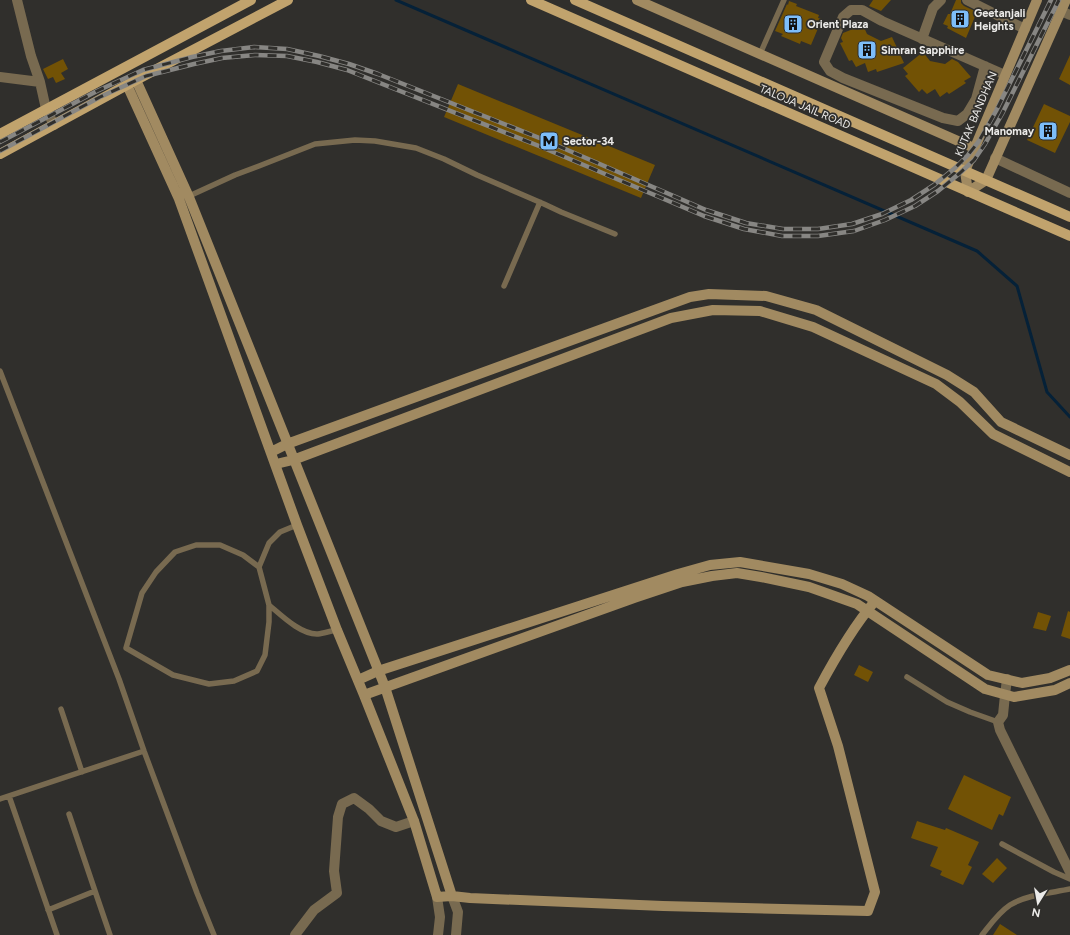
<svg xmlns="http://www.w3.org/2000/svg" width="1070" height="935" font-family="Figtree,sans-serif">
  <rect width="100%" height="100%" fill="#302f2c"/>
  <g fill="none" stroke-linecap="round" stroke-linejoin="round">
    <path stroke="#052138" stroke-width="3" d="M396,0L977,251L1017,286L1047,392L1070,417"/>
  </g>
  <path fill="#725205" d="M873,0H891L881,11L869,6Z
    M956,0H961V3L964,6L977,12L966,38L947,28L948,26L943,24L948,14H950Z
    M789,1L797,4L796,6L819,15L818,18L822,19L811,45L801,41L800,44L781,36L783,34L775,31L787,4L788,5Z
    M863,25L867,34L881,41L892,37L904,63L877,72L876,69L868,72L865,63L856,67L852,60L849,61L840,43L843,42L841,38L843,33Z
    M923,52L930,61L945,64L952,59L958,62L971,77L964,81L966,83L949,94L947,92L940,97L935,89L927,94L922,89L919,92L905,76L908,74L903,68Z
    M1070,55V85L1059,79Z
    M63,59L68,69L61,73L65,79L56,83L53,77L48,79L43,69Z
    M458,84L655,165L641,198L444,117Z
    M1044,104L1070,116V122L1055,153L1027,140Z
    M1068,611L1070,612V639L1061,636Z
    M1038,612L1051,616L1046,631L1033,628Z
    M859,665L873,672L868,682L854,675Z
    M964,775L1011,797L1003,816L999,814L992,830L948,809Z
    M917,821L945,830L946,828L979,842L968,865L972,867L963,885L940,875L942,871L930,866L938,847L911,838Z
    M997,858L1007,868L993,883L982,874Z
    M1000,924L1017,935H993Z"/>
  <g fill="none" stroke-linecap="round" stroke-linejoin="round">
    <path stroke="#786a50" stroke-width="5.5" d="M760,54L784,0
      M187,197L235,175L259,166L315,144L355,140L375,141L416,148L444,159L477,175L544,204L561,212L615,234
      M504,286L540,202
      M0,371L119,679L144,751L197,893L214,935
      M259,567L269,543L280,532L297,525
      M269,605L259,567L243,555L220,545H196L175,552L156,572L142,593L126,648L173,675L209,684L234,681L257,671L265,655L269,622V605C281,615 301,635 318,634C324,633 331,631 337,630
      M907,677L947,702L970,712L998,722
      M61,709L82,772
      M9,796L57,935
      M0,799L144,751
      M69,814L95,891
      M1002,844L1054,872L1070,879
      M48,910L95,891L110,935
      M982,935C990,925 998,913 1010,905C1026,895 1051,893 1070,889"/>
    <path stroke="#786a50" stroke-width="10" d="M17,0L31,56L40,82L46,109L54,125
      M967,0L1025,29
      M1061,11L1070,15
      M922,39L933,8L941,0
      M985,66L976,99L967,114L958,121L943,118L843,78L830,71L824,62L843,17L851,10H862L882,21L1005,75
      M0,77L40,82
      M995,158L1070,193
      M1007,679L1005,695L1003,715L998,722L1000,730L1070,872
      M452,896L458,912L456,935
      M437,897L440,917L438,935
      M295,935L314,910L337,893L334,871L338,817L342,804L354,798L369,809L381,821L396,827L414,821"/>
    <path stroke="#a18a61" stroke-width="10" d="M637,0L974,148
      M1037,0L965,171L968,192L986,180L1066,0
      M136,80L189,197L385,687L452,896
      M127,85L179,199L297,525L337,630L364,695L414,821L437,897L452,896L470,898L663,906L868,911L875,892L838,746L819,688C835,658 853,627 875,601
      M271,452L287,444L690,297L709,294L766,296L816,310L947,375L974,392L1001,422L1070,455
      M276,464L293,460L671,318L713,310L760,311L813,327L936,384L960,402L993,434L1070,472
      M358,680L378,671L678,574L710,565L740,562L809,574L842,584L868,596L988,675L1022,683L1050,678L1070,670
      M364,695L634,598L682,582L712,576L737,573L761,577L809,587L857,604L985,689L1014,697L1055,690L1070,683"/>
    <path stroke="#c1a36d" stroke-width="10" d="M531,0L1070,236
      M575,0L1070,217
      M0,134L251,0
      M0,154L136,80L288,0"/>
    <defs>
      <path id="rail" d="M0,142L97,91L143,70L192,57L221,51L254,47L287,49L319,56L349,64L378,74L542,139L706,210L746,223L783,229H818L852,224L882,214L911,200L934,185L955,168L968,155L979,141L996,111L1051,0
        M0,151L100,97L146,76L194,64L222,58L255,55L287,56L317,62L347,70L539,146L704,216L744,229L782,236H818L854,231L885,220L915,206L938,191L960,173L974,160L985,144L1002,114L1059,0"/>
    </defs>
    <use href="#rail" stroke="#878683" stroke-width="4.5"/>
    <use href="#rail" stroke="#302f2c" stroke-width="3" stroke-dasharray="9" stroke-linecap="butt"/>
  </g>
  <defs>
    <symbol id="building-square" viewBox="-11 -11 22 22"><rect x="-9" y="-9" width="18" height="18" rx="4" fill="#7dbef9" stroke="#302f2c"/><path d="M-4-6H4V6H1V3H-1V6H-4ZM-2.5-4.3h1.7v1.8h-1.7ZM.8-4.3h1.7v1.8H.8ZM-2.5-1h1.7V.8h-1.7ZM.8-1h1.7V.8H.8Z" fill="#111"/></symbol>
    <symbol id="metro-square" viewBox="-11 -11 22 22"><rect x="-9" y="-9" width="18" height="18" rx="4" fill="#7dbef9" stroke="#302f2c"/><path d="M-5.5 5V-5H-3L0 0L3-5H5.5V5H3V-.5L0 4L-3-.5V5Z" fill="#111"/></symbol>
  </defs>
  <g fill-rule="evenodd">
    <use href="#building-square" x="949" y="8" width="22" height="22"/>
    <use href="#building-square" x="782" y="13" width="22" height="22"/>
    <use href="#building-square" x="856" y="39" width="22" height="22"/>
    <use href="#building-square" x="1037" y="120" width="22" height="22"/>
    <use href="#metro-square" x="538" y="130" width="22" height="22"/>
  </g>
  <g text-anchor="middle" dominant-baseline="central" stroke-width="3.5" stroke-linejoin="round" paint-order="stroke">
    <g font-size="11" font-weight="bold" fill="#ecebe9" stroke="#302f2c" text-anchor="start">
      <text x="974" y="13">Geetanjali<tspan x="974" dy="13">Heights</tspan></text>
      <text x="807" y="24">Orient Plaza</text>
      <text x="881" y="50">Simran Sapphire</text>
      <text x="1034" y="131" text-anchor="end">Manomay</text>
      <text x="563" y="141">Sector-34</text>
    </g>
    <g font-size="11" fill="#ecebe9" stroke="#302f2c">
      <text transform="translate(805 107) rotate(23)">TALOJA JAIL ROAD</text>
      <text transform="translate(976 114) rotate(-67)">KUTAK BANDHAN</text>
    </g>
  </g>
  <g transform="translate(1038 903) rotate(191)" stroke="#302f2c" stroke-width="3" paint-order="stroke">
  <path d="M0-3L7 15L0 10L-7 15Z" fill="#ecebe9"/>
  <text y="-6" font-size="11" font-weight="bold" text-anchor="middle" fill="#ecebe9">N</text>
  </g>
</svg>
